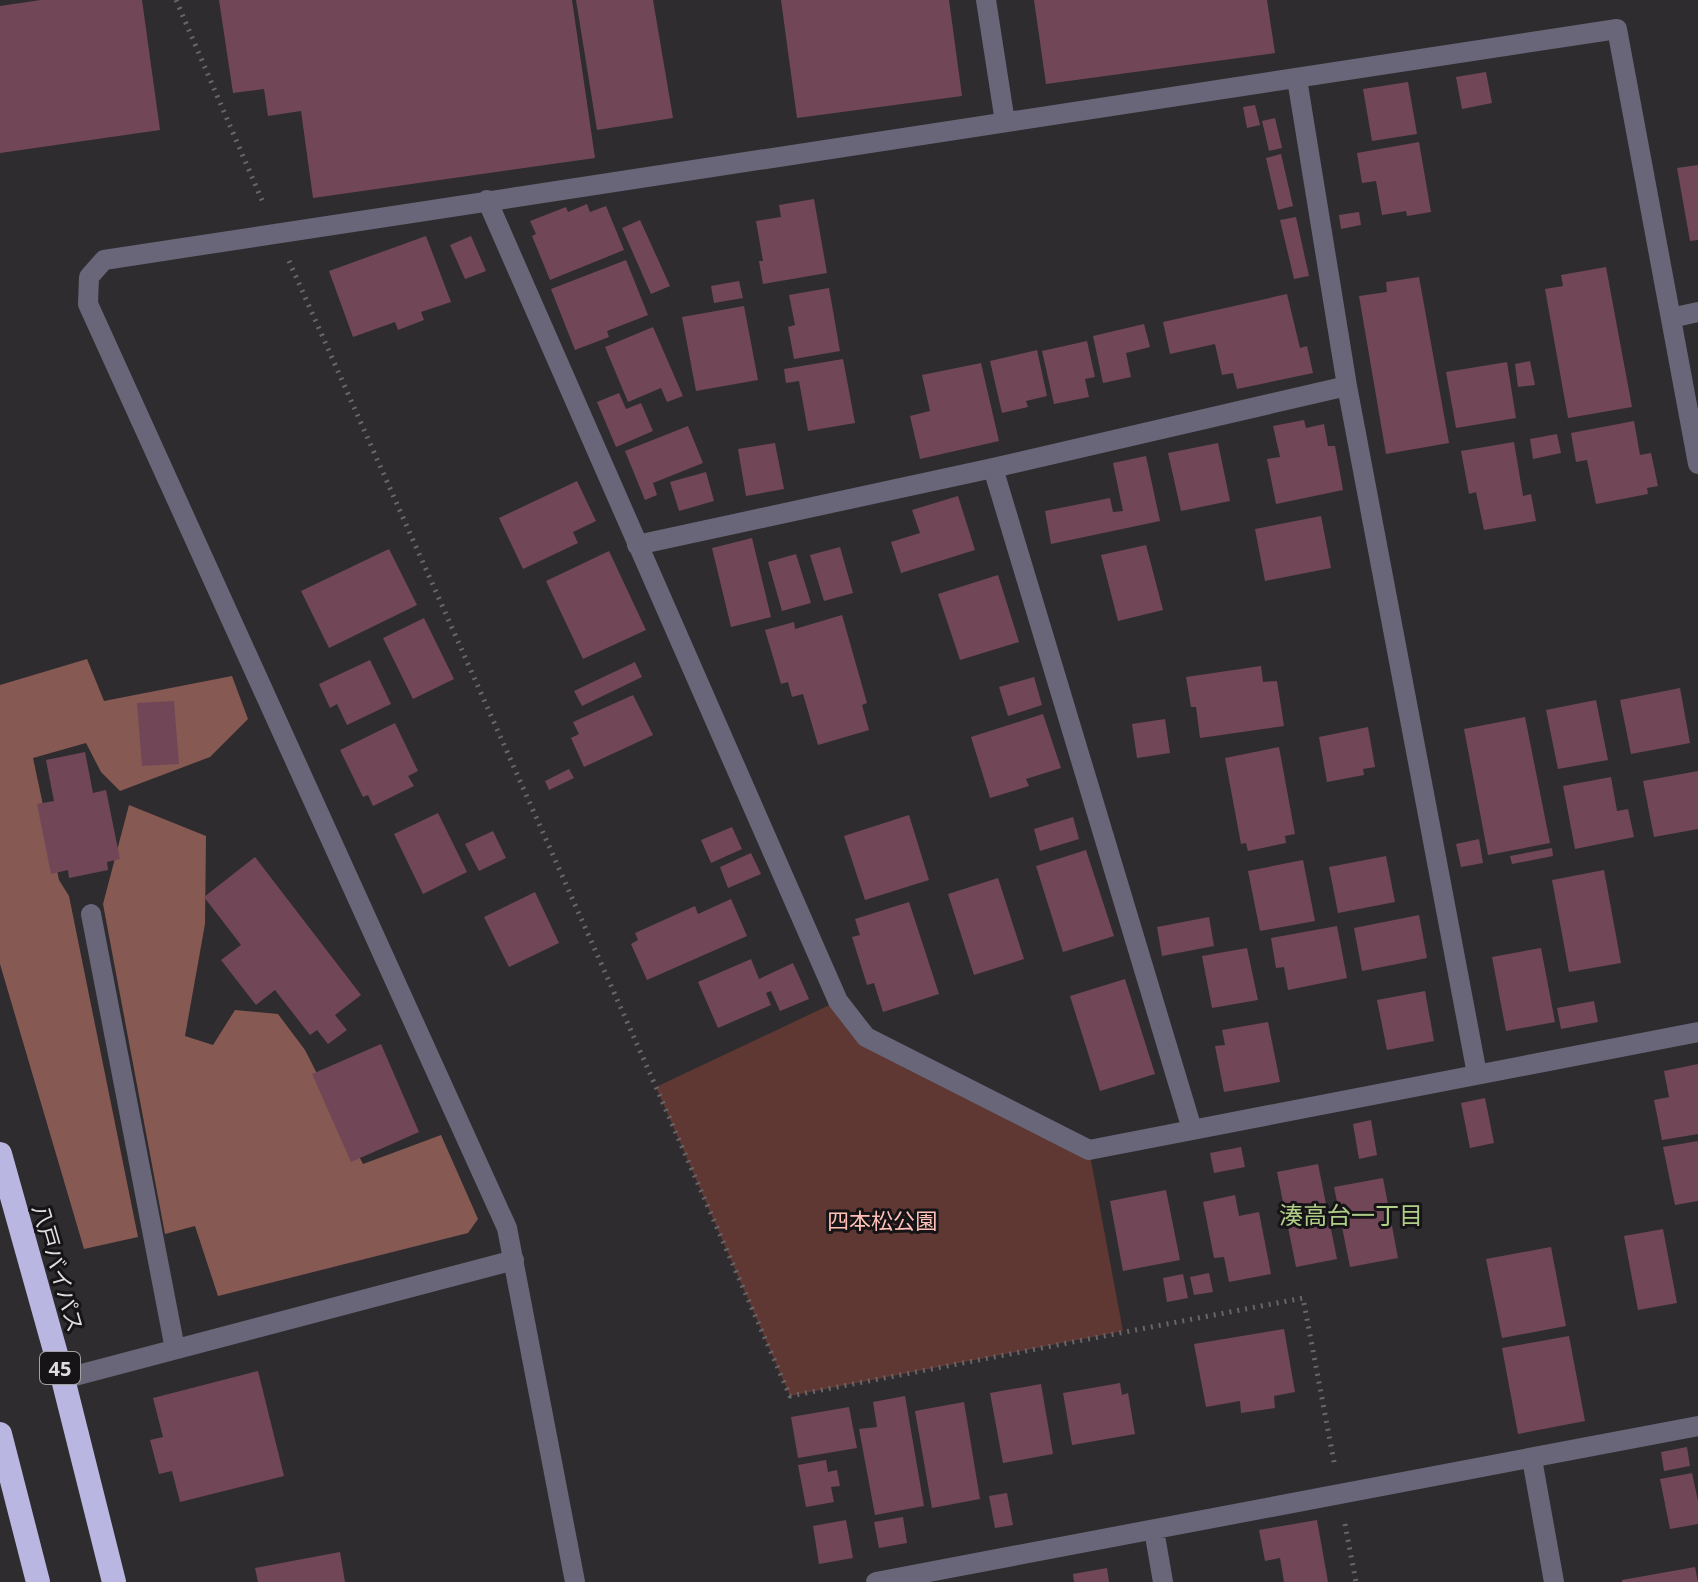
<svg xmlns="http://www.w3.org/2000/svg" width="1698" height="1582" font-family="'Noto Sans','Noto Sans JP',sans-serif">
  <rect width="100%" height="100%" fill="#2e2c2f"/>
  <path fill="#5f3833" d="M838,1001L866,1037L1089,1150L1123,1331L790,1396L656,1087Z"/>
  <path fill="#875953" d="M87,659L104,701L232,676L248,719L210,757L120,791L101,772L86,743L33,758L59,880L69,896L138,1237L84,1249L0,964V685Z
    M129,805L206,836L205,924L185,1036L213,1045L235,1010L278,1014L305,1050L363,1164L441,1135L478,1219L468,1233L218,1296L195,1226L165,1234L103,904Z"/>
  <path fill="#714758" d="M41,0H142L160,130L0,153V6Z
    M219,0H572L595,158L313,198L301,111L268,116L264,89L233,93Z
    M576,0H653L673,118L597,130Z
    M781,0H949L962,96L797,118Z
    M1034,0H1267L1275,53L1046,84Z
    M1486,72L1492,103L1462,109L1456,77Z
    M1408,82L1417,134L1372,141L1363,89Z
    M1255,105L1260,125L1247,128L1243,107Z
    M1275,118L1282,148L1269,151L1262,121Z
    M1419,142L1431,212L1407,216L1406,211L1382,215L1376,181L1362,183L1357,153Z
    M1281,154L1293,206L1278,210L1266,158Z
    M1698,165V240L1690,241L1677,168Z
    M814,199L827,273L763,284L759,261H763L756,221L781,217L779,205Z
    M587,204L590,212L606,206L624,250L550,280L532,236L536,234L530,221L566,207L568,212Z
    M1359,212L1361,225L1341,229L1339,215Z
    M1296,217L1309,276L1294,279L1280,220Z
    M640,220L670,286L651,294L622,228Z
    M426,236L451,302L421,312L424,320L398,330L395,322L353,337L329,271Z
    M471,236L486,271L465,279L450,245Z
    M626,260L648,315L607,331L609,337L575,350L551,289Z
    M1606,267L1632,407L1568,418L1545,289L1563,286L1561,275Z
    M1419,277L1449,443L1386,454L1359,296L1387,292L1386,282Z
    M739,281L743,298L714,303L711,286Z
    M829,288L840,351L794,359L788,327L795,325L789,295Z
    M1287,294L1300,348L1307,346L1313,373L1237,389L1233,373L1222,375L1215,344L1170,354L1163,322Z
    M744,306L758,380L696,391L682,317Z
    M1144,324L1150,347L1126,353L1131,377L1103,383L1093,336Z
    M653,327L683,396L667,402L661,388L628,402L605,347Z
    M1087,341L1095,377L1085,379L1089,397L1054,404L1042,351Z
    M1037,350L1047,396L1026,401L1028,407L1002,413L990,361Z
    M843,359L855,423L808,431L799,381L786,383L784,369Z
    M1530,361L1535,385L1518,387L1515,364Z
    M1507,362L1516,418L1456,428L1446,372Z
    M981,363L999,441L920,459L910,416L930,411L922,375Z
    M619,393L626,409L641,403L653,431L616,447L597,402Z
    M1304,420L1306,428L1324,424L1328,446H1335L1343,490L1276,504L1267,459L1280,457L1273,426Z
    M1634,421L1640,455L1651,453L1658,486L1647,488L1648,494L1596,504L1587,460L1576,462L1571,433Z
    M688,426L703,463L653,483L657,495L645,500L625,451Z
    M1557,434L1561,453L1533,459L1530,439Z
    M1514,442L1523,496L1531,494L1536,521L1484,530L1476,492L1469,494L1461,451Z
    M775,443L784,489L746,496L738,449Z
    M1218,443L1230,501L1181,511L1168,453Z
    M1146,456L1160,521L1051,544L1045,511L1110,498L1113,512L1123,511L1113,463Z
    M706,472L714,501L679,511L670,482Z
    M577,481L596,521L573,532L578,543L523,569L499,518Z
    M958,496L975,550L901,573L891,542L920,533L912,510Z
    M1321,516L1331,568L1265,581L1255,529Z
    M752,538L771,617L731,627L712,548Z
    M1146,545L1163,610L1118,621L1101,555Z
    M840,547L853,593L824,601L810,555Z
    M389,549L417,605L329,648L301,591Z
    M609,551L646,630L583,659L546,581Z
    M796,554L811,603L782,611L768,562Z
    M998,575L1019,642L960,660L938,594Z
    M842,615L867,703L862,705L869,730L818,745L803,694L792,697L788,682L781,684L765,630L794,622L795,629Z
    M424,618L454,679L413,699L383,638Z
    M370,660L391,704L347,725L337,704L330,708L319,684Z
    M635,662L642,677L582,706L574,691Z
    M1261,666L1263,682L1277,681L1284,726L1200,738L1196,707H1191L1186,677Z
    M1034,677L1042,705L1008,716L999,687Z
    M1680,688L1690,743L1631,754L1620,700Z
    M633,695L653,735L584,767L571,738L579,734L573,722Z
    M1596,700L1608,760L1558,769L1546,710Z
    M174,701L179,764L142,766L137,703Z
    M1043,714L1061,768L1026,779L1029,786L990,798L971,737Z
    M1525,717L1550,843L1488,855L1464,729Z
    M1165,719L1170,753L1137,758L1132,724Z
    M395,723L418,771L408,776L414,786L373,806L368,795L363,797L340,750Z
    M1368,727L1375,767L1363,769L1364,775L1327,782L1319,737Z
    M1279,747L1295,834L1285,836L1286,843L1248,851L1246,843L1241,844L1225,758Z
    M85,752L93,793L106,790L120,859L107,862L108,870L69,878L68,870L51,874L37,804L54,801L46,760Z
    M569,769L574,778L549,790L545,781Z
    M1698,771V829L1654,837L1643,781Z
    M1611,777L1617,811L1628,809L1634,837L1575,849L1563,786Z
    M438,813L467,872L423,894L394,834Z
    M909,815L929,880L865,900L844,836Z
    M1073,817L1079,839L1040,851L1034,829Z
    M732,827L742,849L711,863L701,840Z
    M493,831L506,858L479,871L465,844Z
    M1479,839L1483,863L1461,867L1456,844Z
    M1552,848L1553,856L1512,864L1510,856Z
    M1086,850L1114,936L1063,952L1036,866Z
    M751,853L761,874L728,888L720,867Z
    M1386,856L1395,902L1338,913L1329,867Z
    M255,857L361,995L335,1015L347,1030L328,1044L317,1030L310,1035L275,990L256,1005L221,960L241,945L204,897Z
    M1303,860L1315,921L1260,931L1248,871Z
    M1604,870L1621,963L1569,972L1552,880Z
    M998,878L1024,959L974,975L948,894Z
    M535,892L559,943L509,967L484,917Z
    M731,899L747,936L647,980L631,944L638,940L635,933L695,906L698,914Z
    M909,902L939,994L883,1012L874,983L867,985L852,937L860,935L855,919Z
    M1419,915L1427,958L1362,971L1354,928Z
    M1209,917L1214,946L1162,956L1157,927Z
    M1337,926L1347,978L1288,990L1284,967L1276,968L1271,938Z
    M1247,948L1258,1000L1212,1008L1202,956Z
    M1541,948L1555,1022L1506,1031L1492,957Z
    M751,959L759,979L793,963L809,999L780,1011L771,991L766,993L771,1005L718,1028L698,982Z
    M1125,979L1155,1074L1100,1091L1070,996Z
    M1425,991L1434,1041L1387,1050L1377,1000Z
    M1594,1001L1598,1022L1561,1029L1557,1008Z
    M1268,1022L1280,1082L1224,1092L1215,1046L1225,1045L1222,1030Z
    M381,1044L419,1132L351,1162L312,1074Z
    M1698,1064V1134L1662,1140L1654,1100L1669,1097L1664,1071Z
    M1485,1098L1494,1143L1470,1148L1461,1103Z
    M1371,1120L1377,1155L1359,1159L1353,1124Z
    M1698,1141V1201L1675,1205L1663,1147Z
    M1241,1147L1245,1167L1214,1173L1210,1153Z
    M1318,1164L1337,1259L1296,1267L1277,1172Z
    M1383,1178L1398,1258L1350,1267L1334,1187Z
    M1166,1190L1180,1260L1123,1271L1110,1201Z
    M1235,1195L1239,1216L1259,1212L1271,1274L1229,1282L1224,1257L1214,1258L1203,1202Z
    M1663,1229L1677,1303L1638,1310L1624,1236Z
    M1551,1247L1566,1326L1502,1338L1486,1259Z
    M1209,1273L1213,1292L1194,1295L1190,1277Z
    M1183,1274L1188,1298L1167,1302L1163,1278Z
    M1284,1329L1295,1392L1274,1396L1275,1408L1241,1413L1240,1401L1206,1407L1194,1344Z
    M1569,1336L1585,1421L1518,1434L1502,1348Z
    M258,1371L284,1476L180,1502L172,1471L159,1474L150,1440L163,1437L153,1398Z
    M1120,1383L1122,1395L1128,1393L1135,1434L1072,1445L1063,1393Z
    M1041,1384L1053,1454L1003,1463L990,1393Z
    M905,1396L924,1506L875,1515L859,1429L877,1427L873,1402Z
    M964,1402L980,1499L932,1508L915,1411Z
    M849,1407L857,1448L798,1458L791,1417Z
    M1687,1447L1690,1466L1664,1471L1661,1452Z
    M826,1460L828,1472L837,1470L840,1486L831,1487L834,1502L806,1507L798,1465Z
    M1692,1473L1698,1501V1524L1670,1529L1660,1479Z
    M1007,1493L1013,1525L995,1528L989,1496Z
    M903,1517L907,1543L879,1548L874,1522Z
    M846,1520L853,1558L819,1564L813,1526Z
    M1317,1520L1328,1582H1284L1280,1558L1265,1561L1259,1530Z
    M340,1552L345,1582H258L255,1568Z
    M1695,1567L1698,1582H1622V1580Z
    M1107,1568L1109,1582H1074L1073,1574Z"/>
  <g fill="none" stroke-linecap="round" stroke-linejoin="round">
    <path stroke="#686669" stroke-width="5" stroke-dasharray="2 6" stroke-linecap="butt" d="M176,0L264,205
      M289,261L656,1087L790,1396L1303,1298L1335,1467
      M1345,1524L1356,1582"/>
    <path stroke="#686678" stroke-width="20" d="M986,0L1005,122
      M1297,79L1347,386L1477,1074
      M487,200L838,1001L866,1037L1089,1150L1698,1032
      M1671,318L1698,312
      M993,468L1192,1129
      M637,545L993,468L1347,386
      M91,914L175,1349
      M63,1379L514,1260
      M1532,1459L1554,1582
      M1154,1530L1163,1582
      M575,1582L507,1228L88,304L89,277L104,260L1617,29L1698,464
      M876,1582L1698,1426"/>
    <path stroke="#b9b6e2" stroke-width="24" d="M0,1154L63,1379L114,1582
      M0,1434L38,1582"/>
  </g>
  <g text-anchor="middle" dominant-baseline="central" stroke-width="6" stroke-linejoin="round" paint-order="stroke">
    <rect fill="#161416" stroke="#a3a1a3" stroke-width="2" x="40" y="1352" width="40" height="32" rx="6"/>
    <g font-size="20" font-weight="bold" fill="#dfdddf">
      <text x="60" y="1368">45</text>
    </g>
    <g font-size="22" fill="#fec0b7" stroke="#161416">
      <text x="882" y="1220">四本松公園</text>
    </g>
    <g font-size="22" fill="#dfdddf" stroke="#161416">
      <text transform="translate(59 1268) rotate(74)">八戸バイパス</text>
    </g>
    <g font-size="24" fill="#b0ce87" stroke="#161416">
      <text x="1351" y="1214">湊高台一丁目</text>
    </g>
  </g>
</svg>
